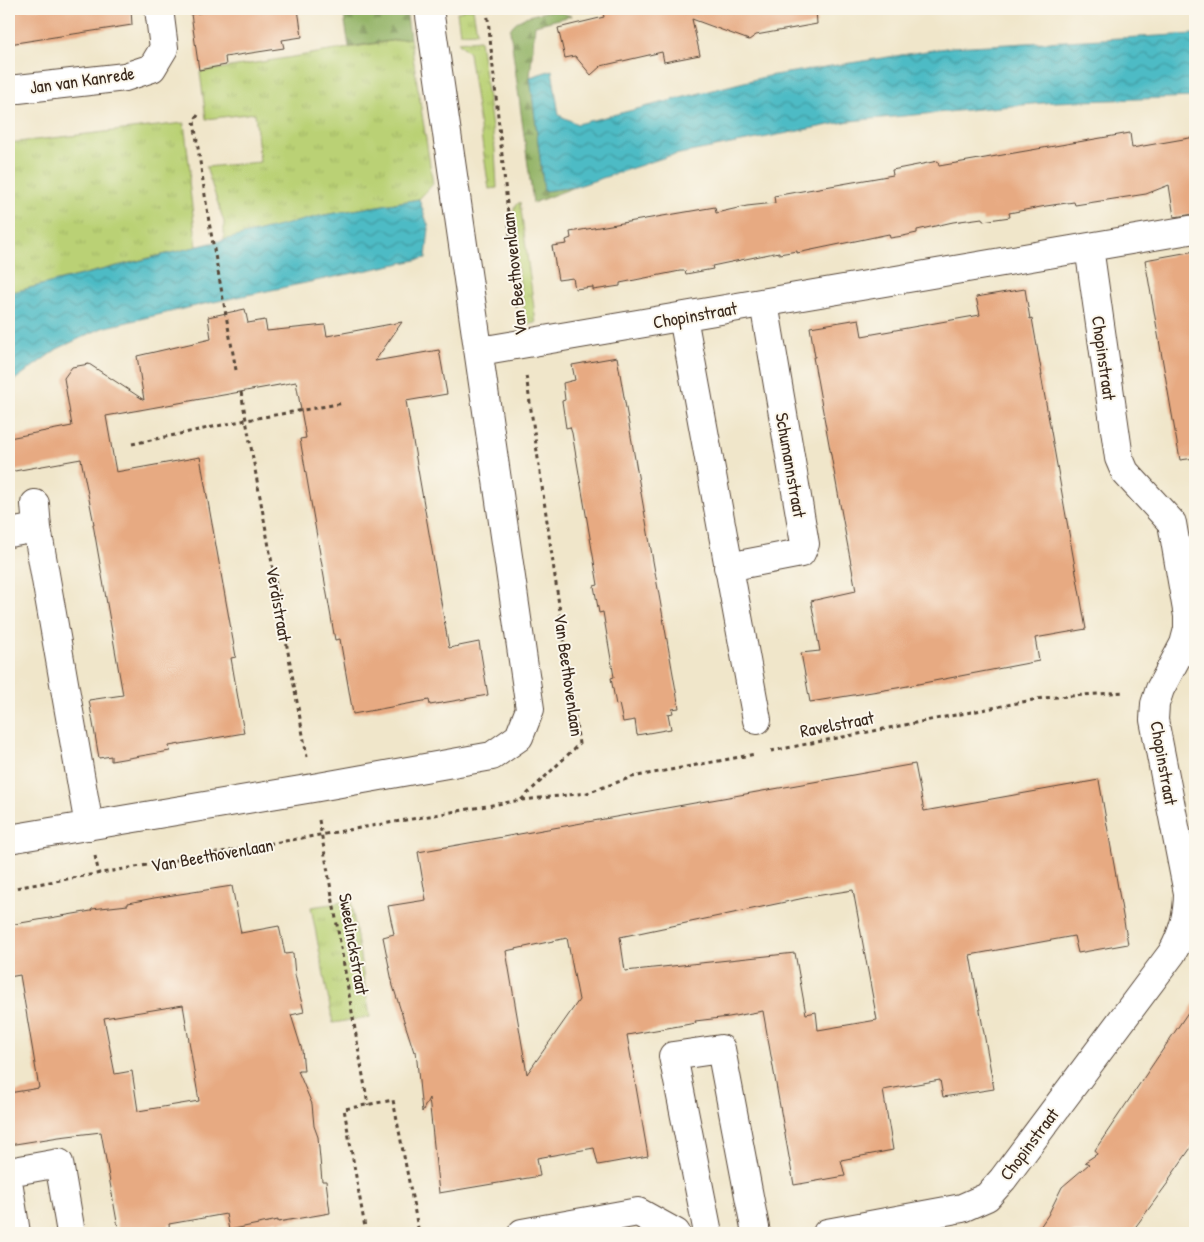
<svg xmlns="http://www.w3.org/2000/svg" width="1204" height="1242" font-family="'Patrick Hand',sans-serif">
  <defs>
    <pattern id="grass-tufts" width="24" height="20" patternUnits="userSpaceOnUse" patternTransform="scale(1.25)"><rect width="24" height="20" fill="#bad175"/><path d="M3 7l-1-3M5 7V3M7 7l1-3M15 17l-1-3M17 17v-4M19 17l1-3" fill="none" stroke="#a1b465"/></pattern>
    <pattern id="forest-firs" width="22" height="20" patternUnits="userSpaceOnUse" patternTransform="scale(1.25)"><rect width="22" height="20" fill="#93b366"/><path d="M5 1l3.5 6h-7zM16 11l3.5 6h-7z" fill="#799253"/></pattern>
    <pattern id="water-waves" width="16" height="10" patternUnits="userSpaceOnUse" patternTransform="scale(1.25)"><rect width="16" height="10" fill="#4dbbc5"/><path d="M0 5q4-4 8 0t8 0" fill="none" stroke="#41989f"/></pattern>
  </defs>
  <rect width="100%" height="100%" fill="#fbf7ec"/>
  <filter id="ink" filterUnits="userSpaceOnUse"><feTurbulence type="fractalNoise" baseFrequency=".02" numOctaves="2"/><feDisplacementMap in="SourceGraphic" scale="10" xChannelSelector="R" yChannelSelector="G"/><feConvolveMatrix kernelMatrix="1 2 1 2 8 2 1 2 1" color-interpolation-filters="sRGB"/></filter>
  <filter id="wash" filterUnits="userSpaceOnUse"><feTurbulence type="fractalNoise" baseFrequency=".0096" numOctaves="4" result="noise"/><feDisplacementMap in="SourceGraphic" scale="20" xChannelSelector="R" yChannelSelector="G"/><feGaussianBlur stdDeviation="1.12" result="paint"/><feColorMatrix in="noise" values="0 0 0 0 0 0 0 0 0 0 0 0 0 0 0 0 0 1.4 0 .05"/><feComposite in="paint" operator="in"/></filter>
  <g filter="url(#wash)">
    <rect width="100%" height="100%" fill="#f0e6ca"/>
    <path fill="url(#grass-tufts)" stroke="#7a7e4a" d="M463,9H473L477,32L460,33L457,12L463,11Z
      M410,38L433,184L419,199L324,215L224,241V222L206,167L260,162L255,113L206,119L200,72Z
      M480,40L495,150L497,188L489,189L469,53L458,42Z
      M184,123L190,171L189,182L197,247L153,257L9,293V143Z
      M520,202L536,323L526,324L515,247L514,207Z
      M351,901L370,1017L333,1023L311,907Z"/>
    <path fill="url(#forest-firs)" stroke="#676e42" d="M343,9H406L410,38L349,47Z
      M554,10L571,16L535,25L530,77L544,191L575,187L533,203L510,30C517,15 539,14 554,10Z"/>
    <path fill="url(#water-waves)" stroke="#447272" d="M1195,34V97L1054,102L850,121L669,156L575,187L544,191L530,77L552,70L559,115L577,124L768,76L952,47Z
      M419,199L429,228L426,258L204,304L102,328L57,349L9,384V293L324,215Z"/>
    <g id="blocks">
      <path fill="#e7aa82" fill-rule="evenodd" d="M9,9H131L132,25L9,44Z
        M226,9H298L302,37L282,40L284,48L225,57L226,65L199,70L191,14Z
        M602,9H816L817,24L756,35L749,40L692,19L700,55L664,62L662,52L601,66L591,75L575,56L565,58L558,28L604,17Z
        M1130,133L1132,148L1195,137V214L1174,217L1169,185L1146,194L1075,205L1074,202L1046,206L1009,213L1010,217L996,219L983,221L982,218L953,222L917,230V233L903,236L890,238L889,234L884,235L797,253V251L779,254V252L712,266L713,269L686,274L685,271H680L620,283V286L593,290V287L575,289L573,278L558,280L552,246L567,244L566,240L571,238L570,232L715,207L716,213L747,206L775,203L774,196L893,175L892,170L938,161L939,166Z
        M1195,251V458L1180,460L1145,260Z
        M1025,289L1030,319L1032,318L1042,375H1041L1086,629L1035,638L1039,661L897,688L810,702L801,653L820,651L811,601L856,591L813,357H815L810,327L859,319L862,336L980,315L976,297Z
        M245,309L248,323L265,320L267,331L325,325L327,336L402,322L375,361L439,350L447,394L406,401L449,648L479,642L488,695L430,705L429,700L353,714L340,639L335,640L300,439L306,438L296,382L106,416L116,472L200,457L236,657L231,658L244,733L169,746L170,751L111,761V756L99,758L89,700L123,695L93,524H94L81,459L9,472V438L72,426L64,378L72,367L89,364L144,400L137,356L211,339L208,317Z
        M617,357L679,708L672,709L673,713L668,714L671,729L637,735L635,720L623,722L619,704L616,705L611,678L614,677L603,612L599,613L594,586L598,585L587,520L572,433L570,427L566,428L562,401L565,400L563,383L575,380L572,365Z
        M915,764L924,811L1099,780L1128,944L1078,953L1074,936L970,955L994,1089L943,1097L940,1080L883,1090L893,1150L841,1160L845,1176L794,1185L763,1011L729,1017L695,1021L696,1023L627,1035L648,1156L598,1165L594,1148L537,1158L540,1176L439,1193L429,1098L422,1112L416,1051L414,1052L393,986L383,937L394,934L388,906L426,900L418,852ZM853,890L877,1020L818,1030L816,1012L806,1014L795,953L625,971L620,937L809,897ZM567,938L579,1000L527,1074L506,951Z
        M232,886L241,933L279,926L285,954L293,953L295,975L304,1012L291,1015L302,1050L304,1071H298L312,1104L314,1126L318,1137L322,1181H326L330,1213L278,1222V1220L229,1230L226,1214L169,1224L170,1233H119L101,1132L59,1137L9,1145V1093L39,1088L20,975L9,977V925L91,911L92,909L128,905V903L154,898ZM183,1005L199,1101L138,1111L132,1071L115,1074L104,1018Z
        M1195,1002V1142L1169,1179L1170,1180L1131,1233H1036L1048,1215L1062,1187L1089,1164L1085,1162L1097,1154L1095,1150Z"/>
    </g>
  </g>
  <g filter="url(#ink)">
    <use href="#blocks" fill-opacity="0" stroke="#564638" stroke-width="1"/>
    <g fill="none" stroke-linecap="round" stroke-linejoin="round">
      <defs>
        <path id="minor" d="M9,90L125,77L152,68L164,48L159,9
          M683,317L757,720
          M480,351L1195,229
          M35,504L37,528L89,826
          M9,533L37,528
          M728,567L801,553L805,544L764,303
          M9,839L313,788L492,756L519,737L530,709L429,9
          M9,1172L59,1163L71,1233
          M9,1187L16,1233
          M522,1233L638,1212L676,1233
          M708,1233L673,1056L721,1049L756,1233
          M827,1233L962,1208L987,1197L1003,1179L1172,953C1183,934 1188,916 1188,893L1154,720L1155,704L1160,689L1184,644L1188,629V616L1172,523L1125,472L1119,458L1089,247"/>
      </defs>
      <use href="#minor" stroke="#564638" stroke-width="30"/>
      <path stroke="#564638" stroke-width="3" stroke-dasharray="4 4" stroke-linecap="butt" d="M487,9L518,311
        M198,115L194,121L209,222L236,370
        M241,392L307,757
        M132,444L246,420L344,403
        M771,751L1043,698L1125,692
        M522,800L587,793L632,777L756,754
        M319,820L368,1105
        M95,856L99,874
        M9,889L521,800L579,744L526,375
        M366,1233L344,1109L393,1100L419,1233"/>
      <use href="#minor" stroke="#fff" stroke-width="28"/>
    </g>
  </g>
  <g text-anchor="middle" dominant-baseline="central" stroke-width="4" stroke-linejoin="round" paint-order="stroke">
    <g font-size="18" fill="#3b2a1e" stroke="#fbf7ec">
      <text transform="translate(82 80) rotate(-8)">Jan van Kanrede</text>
      <text transform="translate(514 274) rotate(-96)">Van Beethovenlaan</text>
      <text transform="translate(695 315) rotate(-10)">Chopinstraat</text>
      <text transform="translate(1104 358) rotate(82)">Chopinstraat</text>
      <text transform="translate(791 465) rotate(80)">Schumannstraat</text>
      <text transform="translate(279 604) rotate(80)">Verdistraat</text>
      <text transform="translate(569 675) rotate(82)">Van Beethovenlaan</text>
      <text transform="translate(837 724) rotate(-11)">Ravelstraat</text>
      <text transform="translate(1164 763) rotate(80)">Chopinstraat</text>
      <text transform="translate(212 855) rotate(-10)">Van Beethovenlaan</text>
      <text transform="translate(354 944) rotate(80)">Sweelinckstraat</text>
      <text transform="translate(1029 1144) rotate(-53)">Chopinstraat</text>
    </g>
  </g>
  <rect width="1204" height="1242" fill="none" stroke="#fbf7ec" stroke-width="30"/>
</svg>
